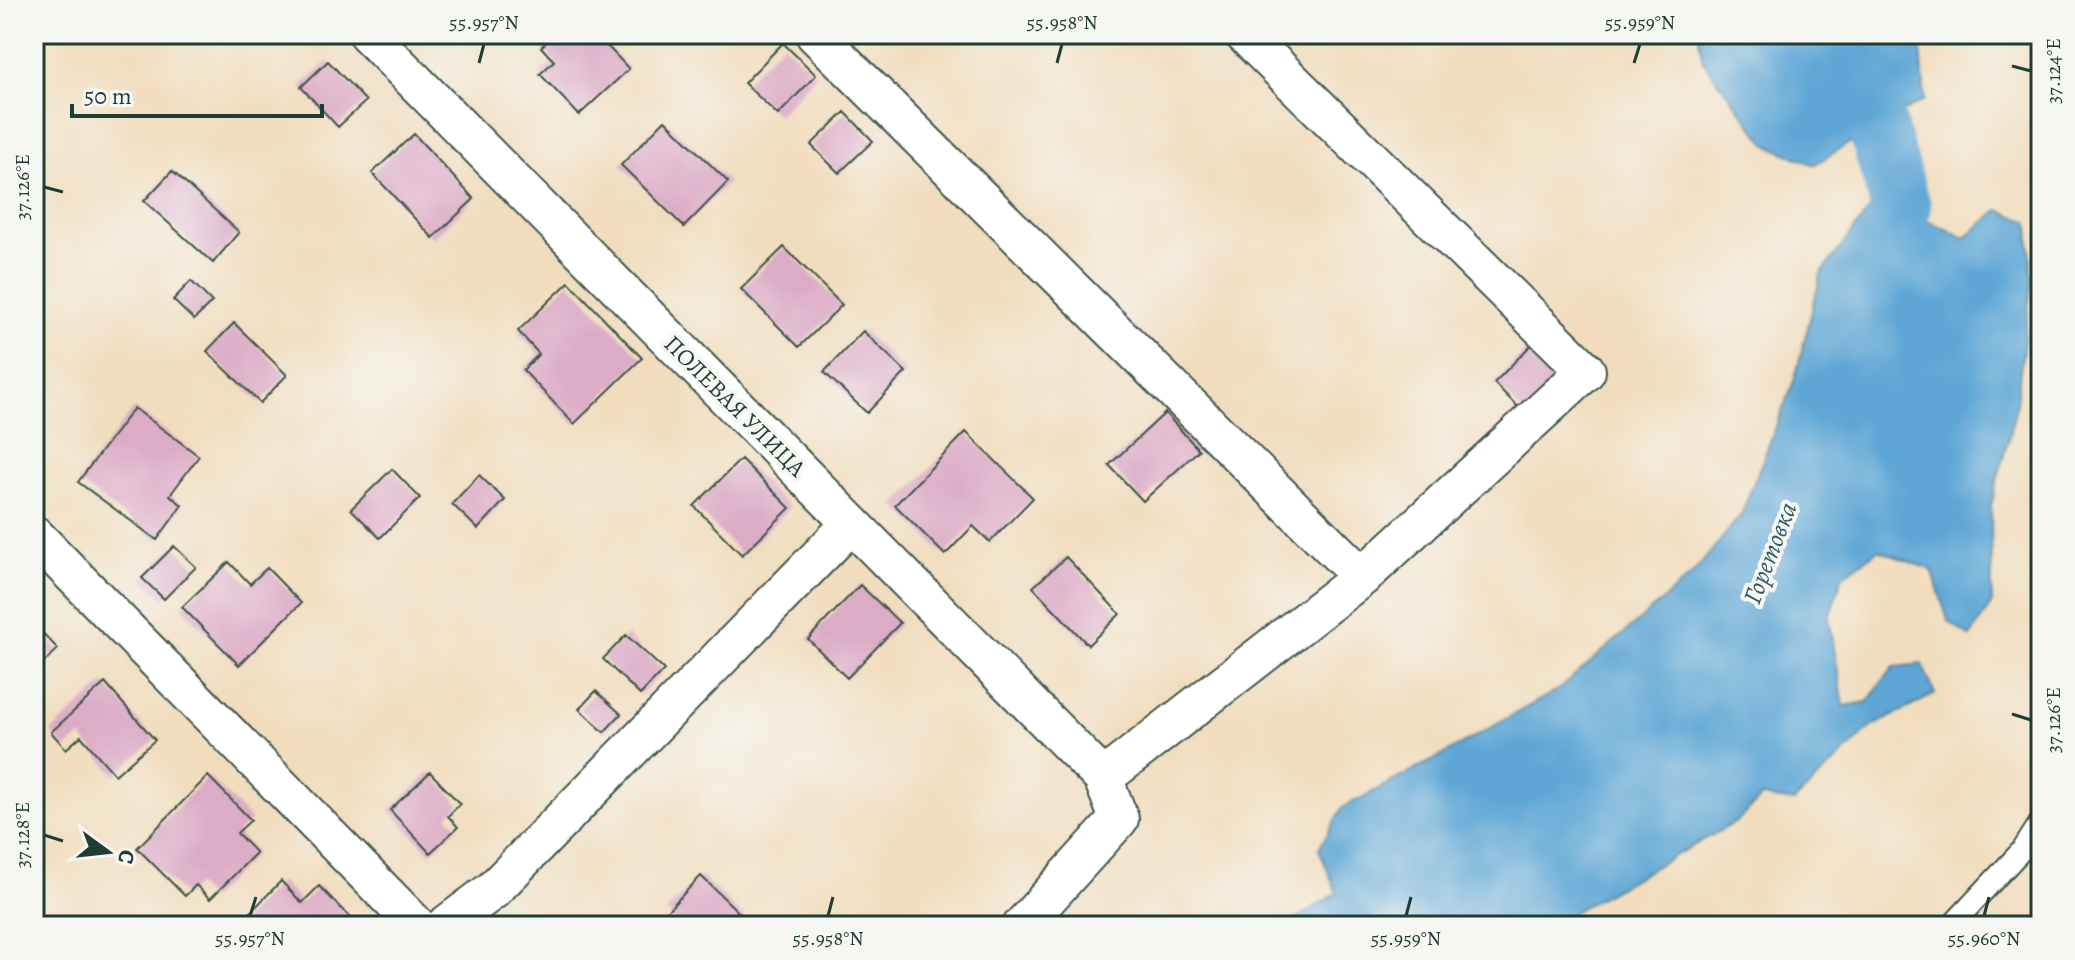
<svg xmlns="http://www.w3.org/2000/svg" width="2075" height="960" font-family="Alegreya,serif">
  <rect width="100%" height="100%" fill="#f6f6f2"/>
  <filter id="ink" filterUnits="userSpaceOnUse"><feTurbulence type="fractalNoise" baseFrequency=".0125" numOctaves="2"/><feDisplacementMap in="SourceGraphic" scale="16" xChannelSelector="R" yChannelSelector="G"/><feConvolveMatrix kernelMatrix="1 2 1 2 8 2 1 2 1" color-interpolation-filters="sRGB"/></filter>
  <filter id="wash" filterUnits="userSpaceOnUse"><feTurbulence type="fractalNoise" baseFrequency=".006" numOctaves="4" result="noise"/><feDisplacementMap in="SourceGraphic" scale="32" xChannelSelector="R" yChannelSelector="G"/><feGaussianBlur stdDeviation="1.8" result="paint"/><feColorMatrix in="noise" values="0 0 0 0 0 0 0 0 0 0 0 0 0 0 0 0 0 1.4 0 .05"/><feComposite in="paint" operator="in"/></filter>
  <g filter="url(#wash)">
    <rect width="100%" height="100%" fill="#f1ddbe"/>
    <path fill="#5da6d5" stroke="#3e7284" stroke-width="2" d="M1698,34H1920L1925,100L1877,126L1814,165L1767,145L1703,61Z
      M1879,197L1965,238L1999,210L2029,222L2032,280L2015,411L1991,505L1992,603L1970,637L1948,621L1932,570L1878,550L1842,577L1829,618L1844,706L1867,702L1894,667L1922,664L1935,694L1871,727L1794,802L1762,797L1736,822L1548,926H1285L1337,893L1319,849L1342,808L1430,762L1559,689L1692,575L1741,515L1795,378L1821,274Z"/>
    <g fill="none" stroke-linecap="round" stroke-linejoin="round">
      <path stroke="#5da6d5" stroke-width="60" d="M1834,34L1877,126L1901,207L1872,284"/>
    </g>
    <g id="blocks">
      <path fill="#dcabc6" d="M555,34H596L629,69L579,115L540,74L554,61L541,47Z
        M783,43L816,75L778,115L744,83Z
        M328,61L366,101L338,127L301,87Z
        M845,112L873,141L839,173L811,145Z
        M665,120L728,182L684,227L621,165Z
        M414,134L474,199L433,238L372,173Z
        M172,171L239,232L213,263L144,201Z
        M784,247L842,305L799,347L741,289Z
        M191,281L212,302L194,320L173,300Z
        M569,282L642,358L574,424L523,370L539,354L518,331Z
        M234,323L287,375L260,403L207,351Z
        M863,331L906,372L867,413L824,372Z
        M1533,343L1563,373L1524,413L1494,383Z
        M134,408L199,456L170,495L182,505L157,540L78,482Z
        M1165,413L1199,450L1143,501L1109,465Z
        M966,432L1033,498L990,542L973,526L945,555L895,505Z
        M741,459L790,508L742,555L694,506Z
        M392,469L420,498L380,538L351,509Z
        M479,475L505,500L478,529L452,504Z
        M174,546L196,567L164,599L142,578Z
        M1066,557L1120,614L1088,645L1033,587Z
        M229,562L250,584L267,568L301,603L239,665L182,607Z
        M860,585L900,623L847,678L808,639Z
        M34,624L58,649L34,672Z
        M626,635L664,670L640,695L603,659Z
        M105,683L155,740L115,775L81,736L66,749L51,732Z
        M596,691L621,714L604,732L579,709Z
        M430,772L460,804L448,816L458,827L430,853L390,810Z
        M208,776L251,820L237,833L256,853L210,899L196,885L185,896L137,848Z
        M701,876L753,926H681L666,912Z
        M281,881L302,903L319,886L359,926H237Z"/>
    </g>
  </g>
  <g filter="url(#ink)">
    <use href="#blocks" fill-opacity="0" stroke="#3e5549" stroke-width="2"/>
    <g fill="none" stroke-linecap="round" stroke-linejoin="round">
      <defs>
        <path id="lane" d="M1951,926L2023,849L2041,821"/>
        <path id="street" d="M368,34L1103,778
          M815,34L1362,577
          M34,535L417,926
          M445,926L493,890L851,524
          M1022,926L1119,819L1103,778L1362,577L1586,371L1244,34"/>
      </defs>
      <use href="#lane" stroke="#3e5549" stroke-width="24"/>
      <use href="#street" stroke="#3e5549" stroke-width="42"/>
      <use href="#lane" stroke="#fff" stroke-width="20"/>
      <use href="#street" stroke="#fff" stroke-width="38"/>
    </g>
  </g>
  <path fill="none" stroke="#1f3d34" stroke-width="3" d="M479,63L484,44M1057,63L1062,44M1634,63L1640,44M2012,66L2031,71M44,187L63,192M2012,714L2031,720M44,835L63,841M250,916L256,897M828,916L833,897M1406,916L1411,897M1984,916L1989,897"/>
  <g text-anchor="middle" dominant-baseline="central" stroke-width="8" stroke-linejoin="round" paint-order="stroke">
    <g font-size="24" fill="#1f3d34" stroke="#f6f6f2">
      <text transform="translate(735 406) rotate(45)">ПОЛЕВАЯ УЛИЦА</text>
    </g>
    <g font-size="26" font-style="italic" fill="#325c64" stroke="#f6f6f2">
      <text transform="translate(1770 553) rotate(-69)">Горетовка</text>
    </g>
  </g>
  <rect width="2075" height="960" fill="none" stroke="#f6f6f2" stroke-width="88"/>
  <g transform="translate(108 852) rotate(105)" stroke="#f6f6f2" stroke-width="6" paint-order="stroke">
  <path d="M0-6L14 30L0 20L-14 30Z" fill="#1f3d34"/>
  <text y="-12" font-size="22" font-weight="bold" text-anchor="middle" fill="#1f3d34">С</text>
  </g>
  <path d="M72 104v12h250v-12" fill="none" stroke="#1f3d34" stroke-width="4"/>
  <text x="84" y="104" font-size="24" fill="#1f3d34" stroke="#f6f6f2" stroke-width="6" paint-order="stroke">50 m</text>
  <rect x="44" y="44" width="1987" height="872" fill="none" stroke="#1f3d34" stroke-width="3"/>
  <g font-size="20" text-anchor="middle" fill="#1f3d34">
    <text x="484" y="29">55.957°N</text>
    <text x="1062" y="29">55.958°N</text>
    <text x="1640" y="29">55.959°N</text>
    <text transform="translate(2053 71) rotate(-90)" y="7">37.124°E</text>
    <text transform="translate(22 187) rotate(-90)" y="7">37.126°E</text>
    <text transform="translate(2053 720) rotate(-90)" y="7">37.126°E</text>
    <text transform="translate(22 835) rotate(-90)" y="7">37.128°E</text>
    <text x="250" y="945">55.957°N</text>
    <text x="828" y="945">55.958°N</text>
    <text x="1406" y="945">55.959°N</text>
    <text x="1984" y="945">55.960°N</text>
  </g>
</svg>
